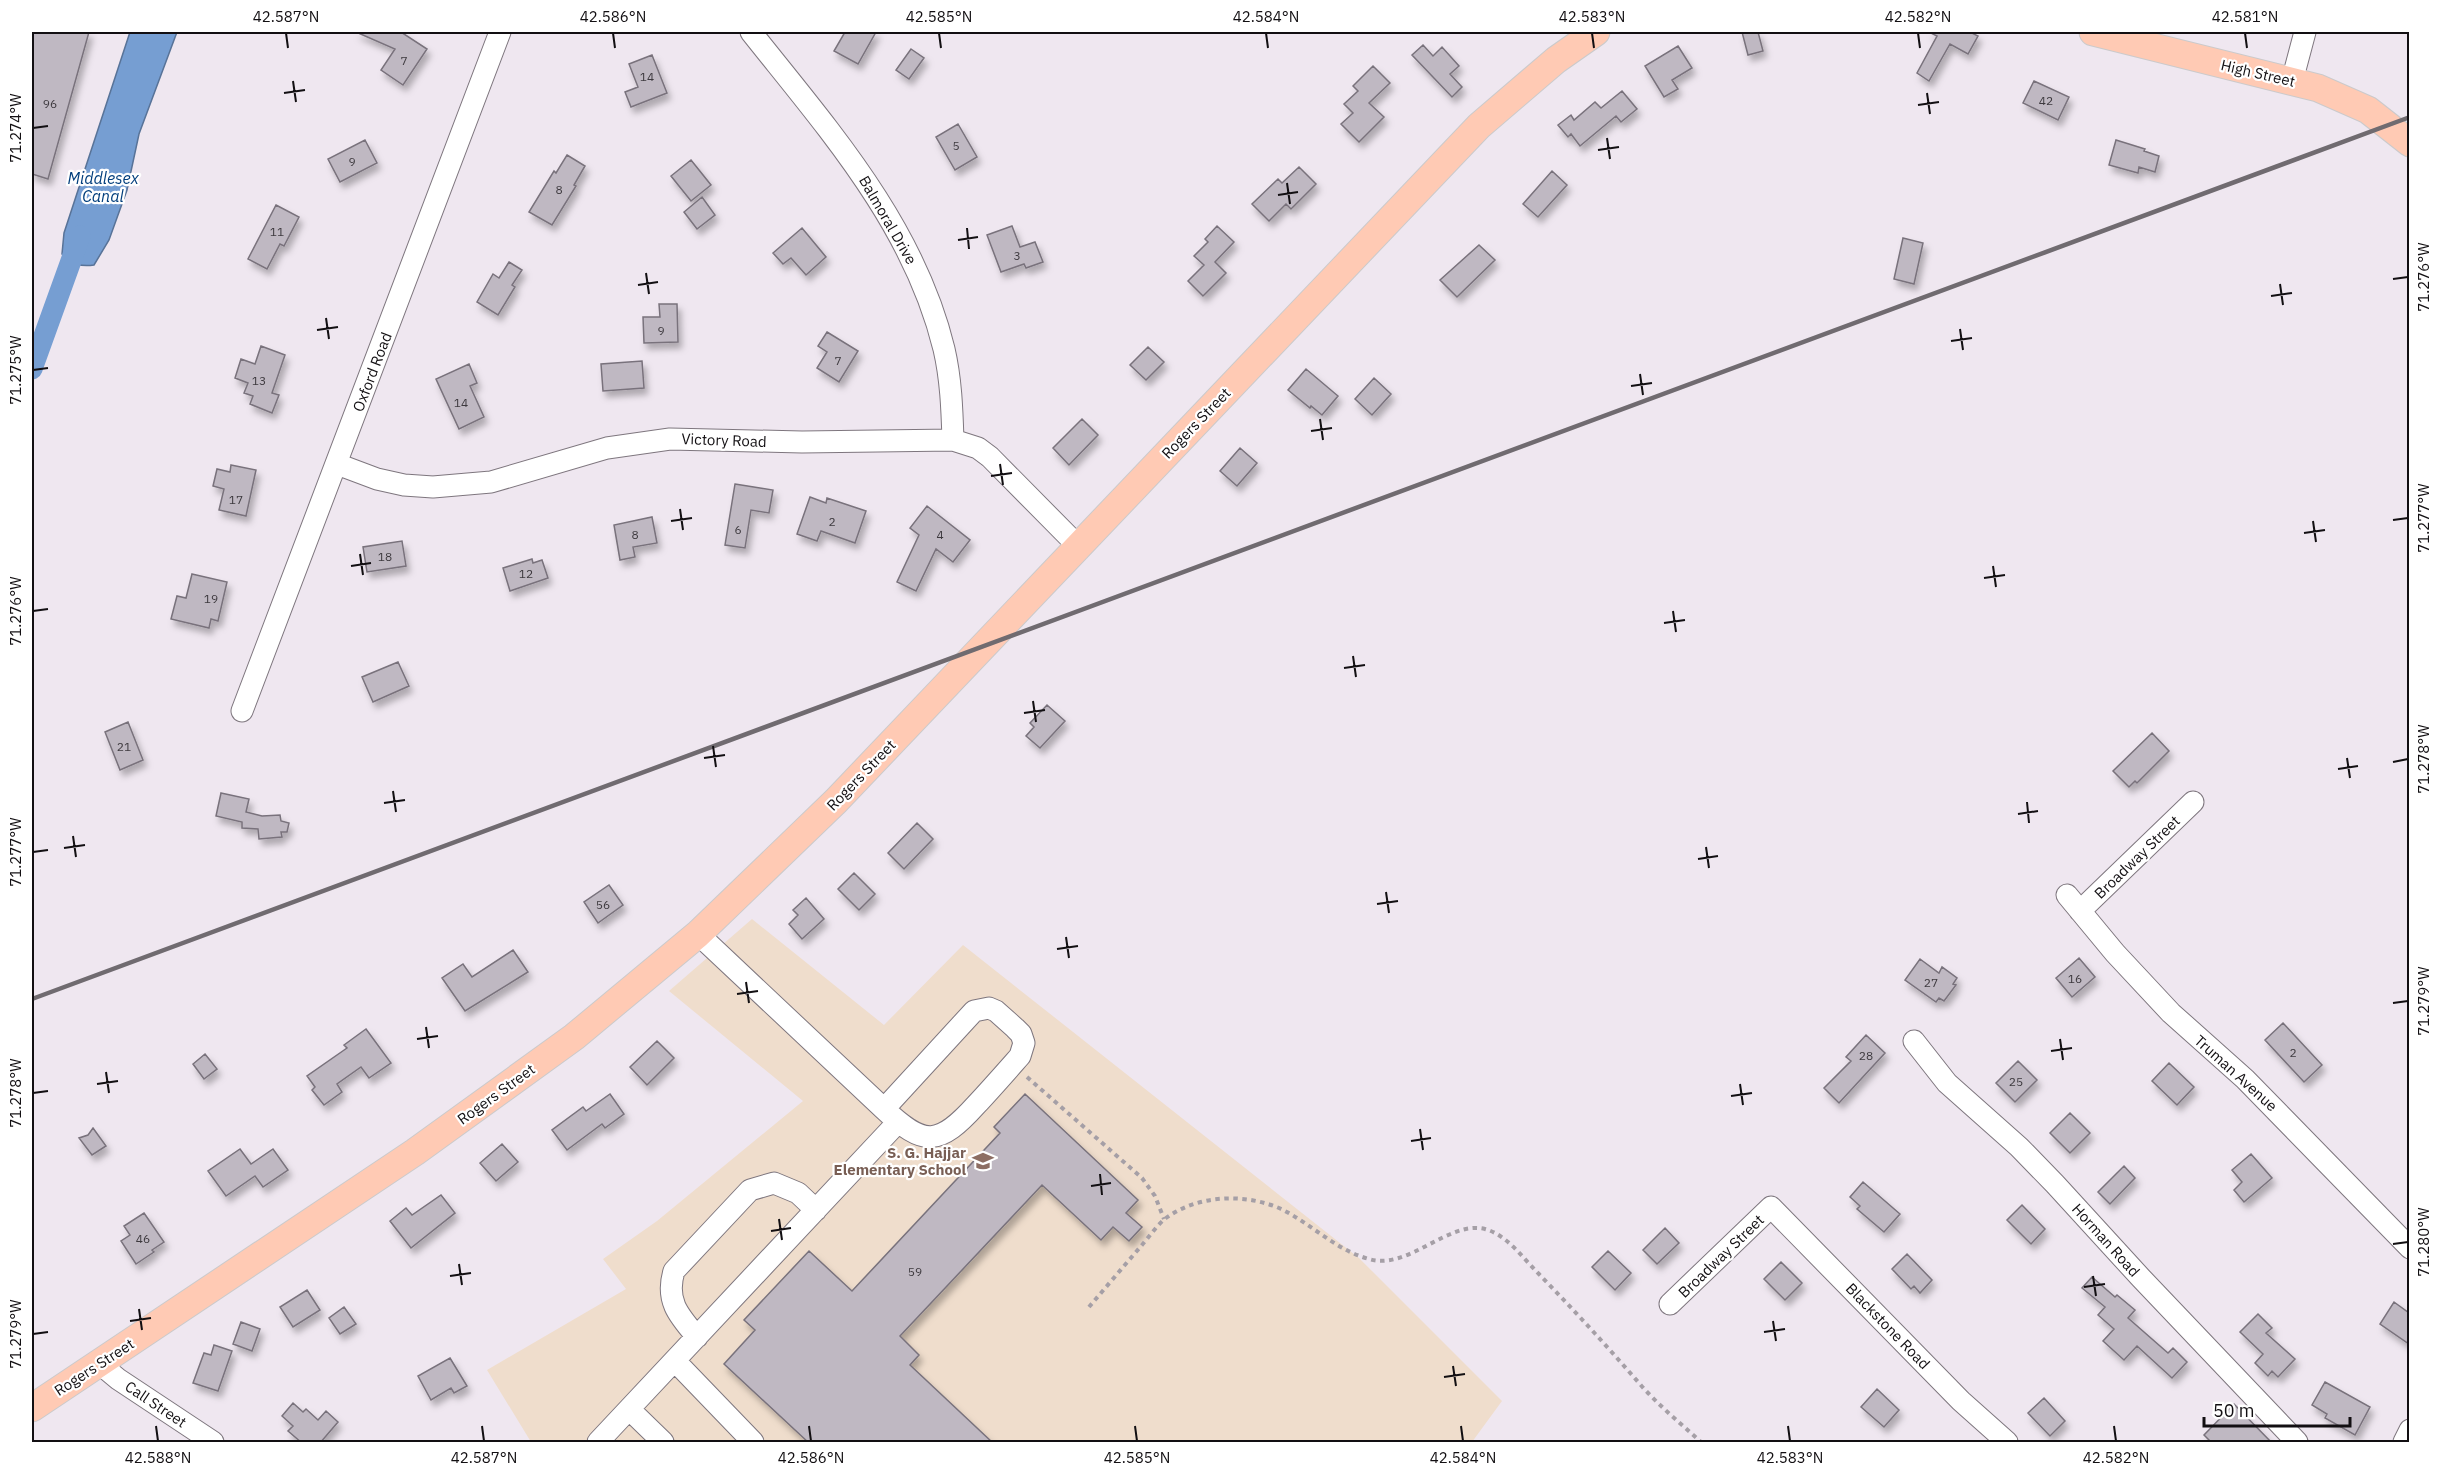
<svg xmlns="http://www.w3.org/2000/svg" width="2441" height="1474" font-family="'IBM Plex Sans',sans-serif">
  <defs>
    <filter id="shadow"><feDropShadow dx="3.5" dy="6" stdDeviation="3" flood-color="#0004"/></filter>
  </defs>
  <rect width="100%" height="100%" fill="#efe7f0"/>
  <path fill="#efddcc" d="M752,919L884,1025L963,945L1359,1258L1502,1401L1472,1442H531L487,1370L626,1289L603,1259L657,1221L803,1101L669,991Z"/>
  <path fill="#769ed2" stroke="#587398" stroke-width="1.5" d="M130,32H177L139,134L127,190L109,240L94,265C80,267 72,264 62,254L64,233Z"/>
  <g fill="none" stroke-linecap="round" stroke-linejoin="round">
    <path stroke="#769ed2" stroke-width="21" d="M32,369L80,236"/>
  </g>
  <path fill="#bfb8c2" stroke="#79727c" stroke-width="1.5" filter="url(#shadow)" d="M32,32H89L48,179L32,174Z
    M356,32H401L427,49L403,85L381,70L395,49Z
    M845,32H876L858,64L834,51Z
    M1742,32H1758L1763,51L1748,55Z
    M1929,32H1970L1978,36L1968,54L1950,44L1929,81L1917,73L1937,36Z
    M1423,45L1433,56L1442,47L1459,66L1450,74L1462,87L1452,97L1412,55Z
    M1678,46L1692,68L1672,80L1678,89L1664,97L1645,66Z
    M911,49L924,58L909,79L896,70Z
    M652,55L667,93L631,107L625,92L638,87L629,64Z
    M1373,66L1390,83L1369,103L1384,117L1359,142L1341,124L1353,113L1344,104L1358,91L1353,86Z
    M2034,81L2069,97L2058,120L2023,103Z
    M1622,91L1637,109L1621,122L1616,116L1580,146L1571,134L1568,137L1558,125L1571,115L1574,120L1595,102L1601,108Z
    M958,124L977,157L955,170L936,137Z
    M365,140L377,163L340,182L328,159Z
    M2116,140L2145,149L2144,151L2159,156L2155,172L2139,167L2138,173L2109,165Z
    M567,155L585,166L574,185L576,186L552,225L529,212L554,171L556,173Z
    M691,160L711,185L691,201L671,176Z
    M1299,167L1316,184L1291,209L1286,204L1269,221L1252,204L1278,179L1282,183Z
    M1552,171L1567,185L1538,217L1523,204Z
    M702,197L715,215L697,229L684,212Z
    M276,205L299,217L284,246L280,244L267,269L248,259Z
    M1012,226L1020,247L1035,242L1043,262L1026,268L1024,264L1001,272L987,235Z
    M1217,226L1234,242L1215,262L1226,273L1203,296L1188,281L1204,265L1194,256L1208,242L1205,239Z
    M802,228L826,257L806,275L791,258L783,264L773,253Z
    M1903,238L1923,243L1914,284L1894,279Z
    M1479,245L1495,260L1457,297L1440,280Z
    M509,262L522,270L512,285L515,287L498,315L477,302L493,274L499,278Z
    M659,304H677L678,342L644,343L643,317H660Z
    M827,332L858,351L839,382L817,368L827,352L818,346Z
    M261,346L285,355L272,393L279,395L272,413L250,404L253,396L244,393L248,383L235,378L241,359L255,364Z
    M1148,347L1164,362L1146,380L1130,365Z
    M642,361L644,388L603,391L601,364Z
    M469,364L477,383L470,386L484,417L459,429L436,379Z
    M1306,369L1338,396L1322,415L1311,406L1310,408L1288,390Z
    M1374,378L1391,394L1372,415L1355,399Z
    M1082,419L1098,435L1069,465L1053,448Z
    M1240,448L1257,463L1237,486L1220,471Z
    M231,465L256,470L246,516L219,510L224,489L213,486L217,469L230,472Z
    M735,484L773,490L769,513L751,510L745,548L725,545Z
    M810,497L826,503L827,498L866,511L855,543L821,531L817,541L797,534Z
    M927,506L970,540L953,562L936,549L916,591L897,582L919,535L910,528Z
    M652,517L657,543L633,547L635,557L620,560L614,525Z
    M402,541L406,566L367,572L363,547Z
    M532,559L533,563L542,560L548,578L510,591L503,568Z
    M192,574L227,582L218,621L211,619L209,628L171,619L177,596L186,598Z
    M398,662L409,686L373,702L362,677Z
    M1047,705L1065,721L1040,748L1026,736L1034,727L1030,723Z
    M128,722L143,760L120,770L105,732Z
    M2152,733L2169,751L2137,783L2135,781L2129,787L2113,771Z
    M221,793L249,799L246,812L262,816L280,815L281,821L289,823L287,832H281L282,837L259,839L258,829L242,828V822L216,816Z
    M917,823L933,839L904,869L888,853Z
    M854,873L875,894L859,910L838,889Z
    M609,885L623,905L598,923L584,902Z
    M806,898L824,919L802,939L789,924L798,915L793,910Z
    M513,950L528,972L465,1011L442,978L463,964L472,977Z
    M2079,958L2095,977L2072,997L2056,978Z
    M1920,959L1939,973L1942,967L1957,978L1953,984L1956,985L1944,1001L1939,998L1936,1002L1905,980Z
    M2283,1023L2322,1065L2304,1082L2265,1040Z
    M366,1029L391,1063L369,1078L361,1067L337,1084L342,1092L324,1105L312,1090L315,1087L307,1076L347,1048L344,1045Z
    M1866,1035L1885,1053L1839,1103L1824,1088L1851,1061L1846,1057Z
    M657,1041L674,1058L647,1085L630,1067Z
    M205,1054L217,1069L204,1079L193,1064Z
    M2018,1061L2037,1080L2015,1102L1996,1083Z
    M2169,1063L2194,1087L2177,1105L2152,1081Z
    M610,1094L624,1114L605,1128L602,1124L567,1150L552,1130L583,1107L586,1111Z
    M1025,1094L1138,1200L1126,1213L1142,1227L1129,1241L1113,1227L1101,1240L1042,1185L900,1336L919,1355L910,1365L993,1443H809L724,1364L755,1330L744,1320L809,1251L852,1291L1000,1133L994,1127Z
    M2070,1113L2090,1133L2070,1153L2050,1133Z
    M93,1128L106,1146L92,1155L79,1138L88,1135Z
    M502,1144L518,1162L496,1181L480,1163Z
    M240,1149L251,1164L273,1149L288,1170L263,1187L255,1176L226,1196L208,1171Z
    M2251,1154L2272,1178L2244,1202L2234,1190L2242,1182L2232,1170Z
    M2124,1166L2135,1178L2110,1204L2098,1192Z
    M1863,1182L1900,1214L1884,1232L1857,1209L1860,1206L1850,1197Z
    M441,1195L455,1213L411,1248L390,1221L406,1208L412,1215Z
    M2022,1205L2045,1229L2031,1244L2007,1220Z
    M144,1213L164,1242L152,1250L154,1252L136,1264L121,1241L130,1235L124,1226Z
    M1665,1228L1679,1243L1657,1264L1643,1250Z
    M1608,1251L1631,1273L1615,1290L1592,1267Z
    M1907,1254L1932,1280L1920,1293L1914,1286L1911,1289L1892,1269Z
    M1781,1262L1802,1283L1785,1300L1764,1279Z
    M2092,1277L2115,1297L2117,1295L2135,1310L2128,1318L2168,1353L2173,1348L2187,1362L2172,1378L2137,1346L2124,1360L2103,1341L2114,1329L2098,1315L2105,1307L2082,1288Z
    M307,1290L320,1310L293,1327L280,1307Z
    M2394,1302L2409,1313V1344L2380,1324Z
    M344,1307L356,1324L340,1334L329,1318Z
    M2258,1314L2272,1328L2266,1333L2295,1359L2278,1377L2272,1371L2268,1376L2255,1363L2263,1354L2240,1332Z
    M241,1322L260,1329L252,1351L233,1344Z
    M214,1345L232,1351L218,1391L193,1383L204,1353L211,1355Z
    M450,1358L467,1386L454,1393L451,1388L431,1400L418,1376Z
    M2325,1382L2370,1407L2355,1435L2325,1418L2327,1414L2312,1405Z
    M1877,1389L1899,1410L1884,1427L1861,1407Z
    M2044,1398L2065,1421L2050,1436L2028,1413Z
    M293,1403L303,1412L306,1409L318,1420L326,1411L338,1422L320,1443H302L288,1431L293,1426L282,1416Z
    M2234,1404L2272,1443L2211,1442L2204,1435Z"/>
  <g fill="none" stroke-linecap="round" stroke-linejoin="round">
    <defs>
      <path id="minor" d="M751,32C828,129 914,225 944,349C951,379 952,409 953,440
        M2292,81L2305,32
        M337,464L377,479L404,485L433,487L491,482L607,448L670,439L802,442L953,440L978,448L990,457L1078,546
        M242,711L500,32
        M2067,895L2115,953L2171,1013L2245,1079L2410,1248
        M2080,911L2193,802
        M698,934L884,1109C924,1147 939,1146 976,1105C991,1089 1005,1073 1020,1056L1024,1043L1021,1034L1015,1028L996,1011L989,1008L974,1011L884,1109
        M1914,1041L1947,1083L2019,1147L2055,1184L2141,1278L2297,1442
        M1670,1304L1771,1207L1961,1401L2007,1442
        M697,1337C679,1316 665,1301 674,1271L750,1190L774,1183L798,1193L816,1210
        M675,1361L753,1442
        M100,1364L118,1379L213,1442
        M629,1409L663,1442
        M598,1442L898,1122
        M2404,1442L2410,1430"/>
      <path id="major" d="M2093,32L2318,88L2368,110L2410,143
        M32,1408L415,1152L574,1037L698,934L836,801L1479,126L1556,60L1596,32"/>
    </defs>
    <use href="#minor" stroke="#7e767e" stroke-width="23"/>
    <use href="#major" stroke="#cbcacb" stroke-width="29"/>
    <path stroke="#a59fa6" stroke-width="4" stroke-dasharray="4.5 4.5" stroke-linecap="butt" d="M1027,1077L1142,1178L1155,1196L1164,1219
      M1089,1307C1106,1287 1124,1266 1142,1245C1149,1237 1157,1225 1166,1218C1198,1195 1243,1193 1279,1208C1311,1223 1335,1250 1369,1259C1408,1271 1448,1220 1485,1229C1507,1235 1522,1257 1537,1272C1572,1308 1606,1345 1639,1383C1657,1404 1680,1423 1701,1442"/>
    <use href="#minor" stroke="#fff" stroke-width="21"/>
    <use href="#major" stroke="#ffcab4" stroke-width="27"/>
    <path stroke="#706b70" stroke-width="4.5" d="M32,999L2410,117"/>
  </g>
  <path fill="none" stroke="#120f12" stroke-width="2" d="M286,33L288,48M613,33L615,48M939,33L941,48M1266,33L1268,48M1592,33L1594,48M1918,33L1920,48M2245,33L2247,48M293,81L296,102M284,93L305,90M1927,93L1930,114M1918,105L1939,102M33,128L48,126M1607,138L1610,159M1598,150L1619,147M1287,183L1290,204M1278,195L1298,192M967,228L969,249M958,240L978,237M646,273L649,294M2393,279L2408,277M2280,284L2283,305M638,285L658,282M2271,296L2292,293M326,318L329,339M1960,329L1963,350M317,330L338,327M1951,341L1972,338M33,370L48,368M1640,374L1643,395M1631,386L1652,383M1320,419L1323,440M1311,431L1332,428M1000,464L1003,485M991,476L1012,473M680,509L683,530M2393,520L2408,518M671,521L692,518M2313,521L2316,542M2304,533L2325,530M360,554L363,575M351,566L371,563M1993,566L1996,587M1984,578L2005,575M33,611L48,609M1673,611L1676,632M1664,623L1685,620M1353,656L1356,677M1344,668L1365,665M1033,701L1036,722M1024,713L1045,710M713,746L716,767M704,758L725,755M2347,758L2350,778M2393,762L2408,759M2338,769L2358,766M393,791L396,812M2027,802L2029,823M384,803L405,800M2018,814L2038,811M73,836L76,857M1706,847L1709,868M64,848L85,845M33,852L48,850M1698,859L1718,856M1386,892L1389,913M1377,904L1398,901M1066,937L1069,958M1057,949L1078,946M746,982L749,1003M737,994L758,991M2393,1003L2408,1001M426,1027L429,1048M417,1039L438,1036M2060,1039L2063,1060M2051,1051L2072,1048M106,1072L109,1093M97,1084L118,1081M1740,1084L1743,1105M33,1093L48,1091M1731,1096L1752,1093M1420,1129L1423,1150M1411,1141L1431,1138M1100,1174L1102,1195M1091,1186L1111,1183M779,1219L782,1240M771,1231L791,1228M2393,1244L2408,1242M459,1264L462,1285M450,1276L471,1273M2093,1276L2096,1296M2084,1287L2105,1284M139,1309L142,1330M130,1321L151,1318M1773,1321L1776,1341M1764,1332L1785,1329M33,1334L48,1332M1453,1366L1456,1386M1444,1377L1465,1374M156,1426L158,1441M482,1426L484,1441M809,1426L811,1441M1135,1426L1137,1441M1461,1426L1463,1441M1788,1426L1790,1441M2114,1426L2116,1441"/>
  <defs>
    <symbol id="school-bare" viewBox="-9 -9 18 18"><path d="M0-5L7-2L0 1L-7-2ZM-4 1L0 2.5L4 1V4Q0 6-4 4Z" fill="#8d6e63" stroke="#fff" stroke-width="2.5" paint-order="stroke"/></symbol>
  </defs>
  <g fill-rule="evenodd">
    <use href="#school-bare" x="968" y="1146" width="30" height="30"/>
  </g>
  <g text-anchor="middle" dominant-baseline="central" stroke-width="4.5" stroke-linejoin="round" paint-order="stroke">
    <g font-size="12" fill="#3d393e">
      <text x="404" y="60">7</text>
      <text x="647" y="76">14</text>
      <text x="2046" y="100">42</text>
      <text x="50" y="103">96</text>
      <text x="956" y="145">5</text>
      <text x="352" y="161">9</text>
      <text x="559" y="189">8</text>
      <text x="277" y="231">11</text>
      <text x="1017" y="255">3</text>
      <text x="661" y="330">9</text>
      <text x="838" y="360">7</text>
      <text x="259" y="380">13</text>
      <text x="461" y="402">14</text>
      <text x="236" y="499">17</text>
      <text x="832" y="521">2</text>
      <text x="738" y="529">6</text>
      <text x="635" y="534">8</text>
      <text x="940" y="534">4</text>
      <text x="385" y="556">18</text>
      <text x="526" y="573">12</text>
      <text x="211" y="598">19</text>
      <text x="124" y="746">21</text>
      <text x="603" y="904">56</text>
      <text x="2075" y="978">16</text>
      <text x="1931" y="982">27</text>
      <text x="2293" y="1052">2</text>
      <text x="1866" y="1055">28</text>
      <text x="2016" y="1081">25</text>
      <text x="143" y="1238">46</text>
      <text x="915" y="1271">59</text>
    </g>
    <g font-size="15" fill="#120f12" stroke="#fff">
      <text transform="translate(2258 73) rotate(13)">High Street</text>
      <text transform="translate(888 220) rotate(60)">Balmoral Drive</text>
      <text transform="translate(372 372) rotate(-69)">Oxford Road</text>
      <text transform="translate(1196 423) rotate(-46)">Rogers Street</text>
      <text transform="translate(724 440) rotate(2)">Victory Road</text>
      <text transform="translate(861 775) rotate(-46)">Rogers Street</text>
      <text transform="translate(2137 857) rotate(-44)">Broadway Street</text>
      <text transform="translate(2236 1073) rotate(42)">Truman Avenue</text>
      <text transform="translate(496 1094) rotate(-36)">Rogers Street</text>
      <text transform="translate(2106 1240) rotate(48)">Horman Road</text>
      <text transform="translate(1721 1256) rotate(-44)">Broadway Street</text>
      <text transform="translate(1888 1326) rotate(46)">Blackstone Road</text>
      <text transform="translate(94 1367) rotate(-33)">Rogers Street</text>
      <text transform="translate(156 1404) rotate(34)">Call Street</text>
    </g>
    <g font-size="15" font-weight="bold" fill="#785e54" stroke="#fff" text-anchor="end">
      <text x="966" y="1152">S. G. Hajjar<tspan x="966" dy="17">Elementary School</tspan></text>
    </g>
    <g font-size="16" font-style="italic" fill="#023e7c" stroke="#fff">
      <text x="103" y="178">Middlesex<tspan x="103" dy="18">Canal</tspan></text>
    </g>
  </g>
  <rect width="2441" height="1474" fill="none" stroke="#ffffff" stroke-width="66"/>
  <path d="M2204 1417v9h146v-9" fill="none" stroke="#120f12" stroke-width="3"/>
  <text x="2213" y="1417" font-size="18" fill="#120f12" stroke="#ffffff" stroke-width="4.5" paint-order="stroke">50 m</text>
  <rect x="33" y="33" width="2375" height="1408" fill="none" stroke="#120f12" stroke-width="2"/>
  <g font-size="15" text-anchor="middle" fill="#120f12">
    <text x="286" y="22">42.587°N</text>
    <text x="613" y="22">42.586°N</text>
    <text x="939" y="22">42.585°N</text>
    <text x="1266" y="22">42.584°N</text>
    <text x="1592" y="22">42.583°N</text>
    <text x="1918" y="22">42.582°N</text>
    <text x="2245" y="22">42.581°N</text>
    <text transform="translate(16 128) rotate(-90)" y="5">71.274°W</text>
    <text transform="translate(2424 277) rotate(-90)" y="5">71.276°W</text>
    <text transform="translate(16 370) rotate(-90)" y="5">71.275°W</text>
    <text transform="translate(2424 518) rotate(-90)" y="5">71.277°W</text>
    <text transform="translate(16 611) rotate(-90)" y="5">71.276°W</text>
    <text transform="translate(2424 759) rotate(-90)" y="5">71.278°W</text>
    <text transform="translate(16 852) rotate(-90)" y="5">71.277°W</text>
    <text transform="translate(2424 1001) rotate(-90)" y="5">71.279°W</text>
    <text transform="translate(16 1093) rotate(-90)" y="5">71.278°W</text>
    <text transform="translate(2424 1242) rotate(-90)" y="5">71.280°W</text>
    <text transform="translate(16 1334) rotate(-90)" y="5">71.279°W</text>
    <text x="158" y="1463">42.588°N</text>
    <text x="484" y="1463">42.587°N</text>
    <text x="811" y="1463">42.586°N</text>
    <text x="1137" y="1463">42.585°N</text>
    <text x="1463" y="1463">42.584°N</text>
    <text x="1790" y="1463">42.583°N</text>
    <text x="2116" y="1463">42.582°N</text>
  </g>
</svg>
